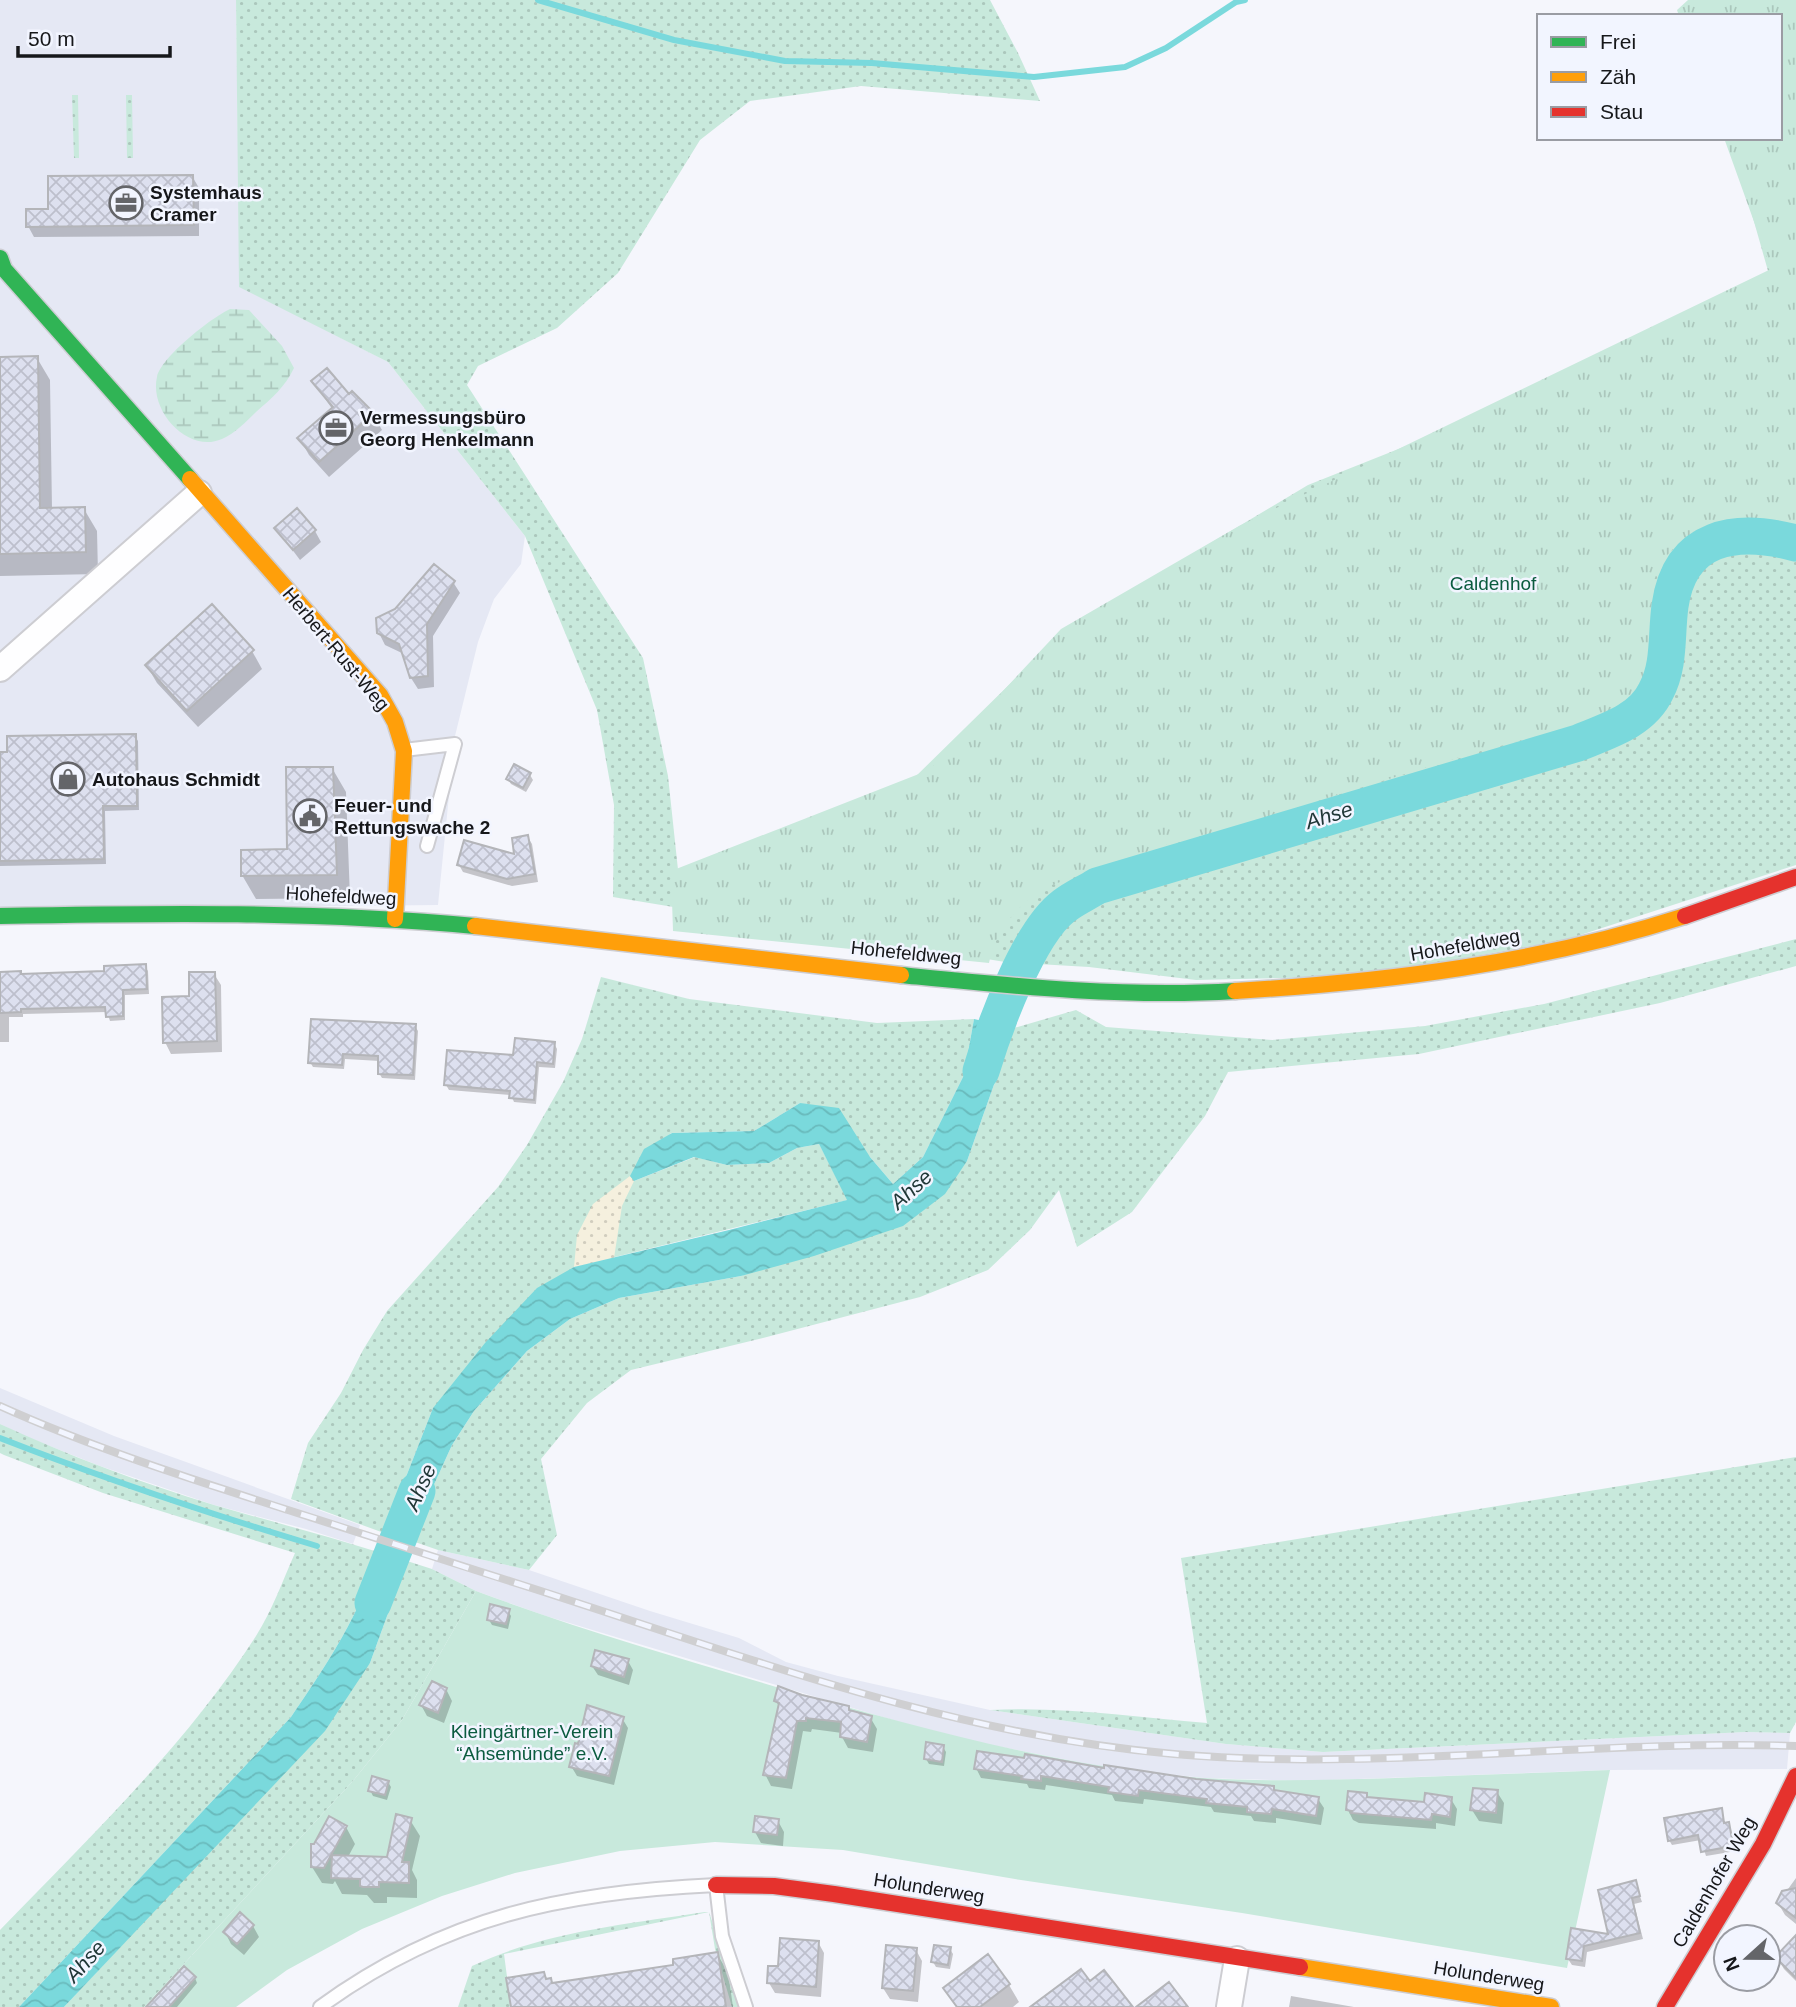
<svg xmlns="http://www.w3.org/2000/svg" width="1796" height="2007" font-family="Helvetica,sans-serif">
  <defs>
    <pattern id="grass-dots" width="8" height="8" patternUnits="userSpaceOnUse" patternTransform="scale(1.75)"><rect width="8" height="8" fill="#c8e9dc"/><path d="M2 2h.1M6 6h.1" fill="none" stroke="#abc7bc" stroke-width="1.8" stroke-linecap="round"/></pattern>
    <pattern id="wetland-marsh" width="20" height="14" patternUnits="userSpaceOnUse" patternTransform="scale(1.75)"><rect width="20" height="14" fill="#c8e9dc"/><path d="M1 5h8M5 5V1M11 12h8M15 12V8" fill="none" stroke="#abc7bc"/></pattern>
    <pattern id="sand-dots" width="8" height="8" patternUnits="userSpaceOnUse" patternTransform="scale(1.75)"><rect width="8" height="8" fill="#f5f0de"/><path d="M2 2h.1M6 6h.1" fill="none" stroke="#d1cdbe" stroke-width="1.8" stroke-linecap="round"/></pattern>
    <pattern id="park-tufts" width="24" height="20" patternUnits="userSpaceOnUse" patternTransform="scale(1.75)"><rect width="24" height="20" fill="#c8e9dc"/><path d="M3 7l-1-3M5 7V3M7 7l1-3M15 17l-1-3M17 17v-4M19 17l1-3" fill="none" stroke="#abc7bc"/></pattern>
    <pattern id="water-waves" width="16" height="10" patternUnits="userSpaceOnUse" patternTransform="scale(1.75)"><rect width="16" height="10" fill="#7ad9dc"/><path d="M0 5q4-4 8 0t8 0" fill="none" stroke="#69babc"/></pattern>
    <pattern id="building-cross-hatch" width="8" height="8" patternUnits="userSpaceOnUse" patternTransform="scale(1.75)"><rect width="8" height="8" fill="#dde0ef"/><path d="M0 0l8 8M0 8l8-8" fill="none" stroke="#bdbfcc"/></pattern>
  </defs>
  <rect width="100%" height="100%" fill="#f5f6fc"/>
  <path fill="#e5e8f4" d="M0,0H236L240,286L388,362L525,536L521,564L494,599L478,642L455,736L438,905L0,910Z
    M0,1388L114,1436L360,1525L353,1544L306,1529L214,1505L100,1466L22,1435L0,1424Z
    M438,1550L529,1570L650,1611L739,1638L786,1662L838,1676L990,1710L1226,1744L1323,1752L1746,1732L1790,1733L1787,1769L1610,1770L1302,1781L1204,1778L1108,1768L966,1740L896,1721L546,1616L476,1591L432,1569Z"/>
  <path fill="url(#grass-dots)" d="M236,0H990L1018,53L1040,101L861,86L750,101L700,140L618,273L557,328L478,366L467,385L643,658L668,776L679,879L912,780L1065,630L1308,485L1514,403L1772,285L1732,144L1780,138V16L1796,0V865L1565,940L1364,976L1196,980L1089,967L1005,962L613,897L614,805L597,710L525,536L388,362L239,287Z
    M72,95H78L79,158H74Z
    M126,95H132L133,158H127Z
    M1796,939V966L1660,1003L1419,1054L1228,1072L1205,1116L1132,1212L1077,1247L1059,1190L1030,1230L988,1270L920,1297L763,1338L631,1370L587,1403L541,1459L557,1535L529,1570L438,1550L415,1542L432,1489L452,1445L474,1411L527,1351L570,1319L619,1298L741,1276L967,1161L1014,1028L1076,1010L1106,1027L1272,1040L1425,1026L1544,1004Z
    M601,977L689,999L877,1023L974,1019L964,1075L923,1157L893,1184L870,1157L800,1103L754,1131L671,1133L634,1181L695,1157L727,1165L769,1163L797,1148L819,1144L848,1200L574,1267L433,1408L384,1533L291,1499L308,1443L341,1393L363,1350L387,1311L498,1187L527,1145L563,1082L582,1039Z
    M0,1424C69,1456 142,1483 214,1505C269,1521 324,1535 378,1552C363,1611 325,1667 291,1717L19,2007H0V1930C90,1837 186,1745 256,1636C272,1611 283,1580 295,1553L103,1493L4,1455L0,1453Z
    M1796,1457V1722L1790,1733L1746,1732L1323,1752L1226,1744L990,1710C1063,1706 1135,1717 1207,1723L1181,1558Z
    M407,1561L432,1569L476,1591L402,1720L353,1781L144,2007H64L193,1869L370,1663Z
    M705,1912H709L741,2007H732L715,1949L709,1912L504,1954L511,2007H458L472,1966C544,1932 627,1924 705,1912Z"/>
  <path fill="url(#wetland-marsh)" d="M230,309L249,310L282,346L294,368C285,387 272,398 256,412C247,421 234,434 222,439C188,454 149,411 157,377C161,357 211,318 230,309Z"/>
  <path fill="url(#sand-dots)" d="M630,1176L634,1181L622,1206L614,1258L574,1267L577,1235L593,1204Z"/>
  <path fill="url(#park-tufts)" d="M1688,0H1796V529L1748,521L1706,529L1680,543L1662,560L1653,583L1648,664L1639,687L1615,711L1560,731L1473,753L1221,831L1166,845L1043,888C1017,907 995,931 989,963L673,931L671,871L929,770L1061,629L1239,526L1771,269L1724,138H1780V16H1679L1677,10Z"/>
  <path fill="#c8e9dc" d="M476,1591C578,1629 682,1659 787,1690C923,1729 1060,1767 1203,1778C1266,1782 1331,1780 1395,1778C1467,1775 1538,1773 1610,1770L1567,1968L1242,1913L1015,1879L843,1850L715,1842L620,1851L515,1873L442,1896L362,1929L287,1970L236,2007H144L353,1781L402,1720Z"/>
  <path fill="url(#water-waves)" d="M974,1019L1014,1028L967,1161L945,1194L903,1226L814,1256L741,1276L619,1298L570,1319L527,1351L474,1411L452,1445L432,1489L415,1542L384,1533L433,1408L485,1343L537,1288L574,1267L729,1230L847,1200L819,1144L797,1148L769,1163L727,1165L694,1157L634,1181L630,1176L644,1149L672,1133L754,1131L800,1103L839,1108L870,1157L893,1184L923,1157L964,1075Z
    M378,1552L407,1561L370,1663L325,1731L64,2007H19L291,1717C325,1667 363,1611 378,1552Z"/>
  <path fill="#0003" d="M192,176L199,188V236L34,237L28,226L50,211Z
    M0,358H37L50,380L52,509H84L97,531L98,574L0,576Z
    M313,382L348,396L352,393L373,414L382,430L329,477L309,455L300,439L333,410Z
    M276,528L315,531L321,542L300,560Z
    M453,582L460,593L433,636L434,687L418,689L411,678L404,654L385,645L379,633Z
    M252,651L262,669L198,727L157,683L147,666Z
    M135,736L138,741L139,810L105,811L106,864L0,866V754Z
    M332,768L346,792L350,898L256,899L242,875L289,851Z
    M530,775L533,780L526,792L511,784L508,779Z
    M527,836L532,844L538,882L512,886L463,872L459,865L517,856Z
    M145,966L148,971L149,994L125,995V1020L110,1021L107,1012L23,1014V1017H9V1042H0V973L21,976L106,973Z
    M214,974L221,985L222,1052L171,1054L165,1042Z
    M415,1026L418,1031L415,1080L382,1078L379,1073L380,1061L345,1059L344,1069L313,1067L310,1062Z
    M554,1043L557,1049L555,1068L539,1067L536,1104L514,1102L511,1095L449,1090L446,1085Z
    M508,1611L511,1616L508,1629L492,1625L489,1620Z
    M628,1661L633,1670L629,1685L598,1675L592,1666Z
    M446,1689L452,1701L444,1723L427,1716L421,1705Z
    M776,1701L848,1708L851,1713L870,1717L877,1729L873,1752L848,1748L842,1737V1733L812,1729L811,1732L803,1731L792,1789L771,1786L765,1774L780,1708Z
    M622,1718L628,1728L614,1785L577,1776L571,1766Z
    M943,1747L946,1752L944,1766L929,1764L926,1759Z
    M976,1768L1106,1770L1273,1788L1275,1792L1318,1799L1324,1808L1321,1825L1276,1818V1823L1254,1821L1251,1816L1214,1812L1211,1807L1144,1799L1143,1804L1115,1801L1112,1795L1046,1785L1045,1790L1029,1788L1027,1784L981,1778Z
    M388,1782L391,1787L387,1800L373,1796L370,1790Z
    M1497,1792L1504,1803L1502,1824L1479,1821L1472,1810Z
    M1366,1795L1369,1799L1426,1804L1451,1799L1457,1809L1455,1826L1436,1823V1829L1359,1823L1353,1820L1348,1810Z
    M1721,1810L1725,1824H1728L1731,1829L1734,1845L1730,1852L1706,1856L1701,1840L1672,1845L1669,1840Z
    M410,1820L420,1836L412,1870L417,1880V1898L387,1897V1903H374L367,1895L342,1894L335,1881L333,1884L322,1883L312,1867L346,1827L355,1844L348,1857L388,1858Z
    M778,1821L784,1832L783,1846L761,1843L755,1832Z
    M1796,1878V1924L1785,1915L1778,1903Z
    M1635,1882L1642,1902L1634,1904L1643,1939L1587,1952L1585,1967L1572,1965L1568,1959L1573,1930L1610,1936Z
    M253,1926L259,1937L244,1955L231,1944L225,1932Z
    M818,1942L824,1953L821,1997L775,1993L769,1983L780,1968Z
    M950,1949L953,1954L950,1969L936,1967L933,1962Z
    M916,1950L922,1961L918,2002L890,1999L883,1988Z
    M1796,1952V1981L1784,1969L1777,1957Z
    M717,1954L728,1972L733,2007H512L543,1974L553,1985L675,1966Z
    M195,1978L197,1983L177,2007H159Z
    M1009,1985L1019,2002L1013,2007H956L945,1989Z
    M1291,1996L1354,2007H1289Z"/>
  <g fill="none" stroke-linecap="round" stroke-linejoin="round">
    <path stroke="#7ad9dc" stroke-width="6" d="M538,0L674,40L785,61L872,63L1034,77L1125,67L1166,48L1236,2L1245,0
      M0,1438C105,1479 210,1514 317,1546"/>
    <path stroke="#7ad9dc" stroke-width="37" d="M981,1071C994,1028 1028,933 1064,906C1074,898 1086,893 1097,886L1578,743C1607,731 1642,721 1656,691C1670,665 1666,635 1670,606C1680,535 1736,527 1796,543
      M373,1603L417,1491"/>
  </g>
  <path fill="url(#building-cross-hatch)" stroke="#b4b5b9" stroke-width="2" d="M193,175L194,225L26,227V209H48V176Z
    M38,356L40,508L85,507L86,552L0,554V357Z
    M327,368L349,394L352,391L374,413L319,462L297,438L333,407L311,381Z
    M297,508L316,530L293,550L274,528Z
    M434,564L455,581L427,624L428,676L410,678L399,644L377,633L376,618L395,609Z
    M212,604L254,650L187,711L145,665Z
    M136,734L137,806H103L104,859L0,861V752H7V736Z
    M514,764L531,773L523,788L506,779Z
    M286,767H333L337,875L241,876V850L287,849Z
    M528,835L535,874L507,879L457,865L464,840L514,854L512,838Z
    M146,964L147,989L123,990V1016L106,1017L105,1007L21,1009V1012L0,1013V972L21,971V974L104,971V966Z
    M189,972H215L217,1041L163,1043L162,997L189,996Z
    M311,1019L416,1024L413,1075L378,1074V1056L343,1054L342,1065L308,1063Z
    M515,1038L555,1042L553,1064L537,1062L534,1100L509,1098L510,1091L444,1085L447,1050L513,1055Z
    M490,1604L510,1609L506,1624L487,1620Z
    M595,1650L629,1659L624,1677L591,1666Z
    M432,1681L447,1688L438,1713L419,1705Z
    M778,1686L802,1695L849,1706V1710L872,1716L867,1742L840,1737L841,1722L806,1718V1721H797L786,1778L763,1775L779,1703L774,1701Z
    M587,1705L624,1717L609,1776L569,1767L575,1743L578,1744Z
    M926,1742L944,1745L942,1762L924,1759Z
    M977,1751L1024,1758L1025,1754L1104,1768V1765L1196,1779L1274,1786V1790L1319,1797L1316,1816L1272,1809L1271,1814L1247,1812V1807L1206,1803L1207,1799L1139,1790L1138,1796L1108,1792L1109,1787L1041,1776V1781L1021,1779L1022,1776L974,1769Z
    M372,1776L389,1781L385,1795L368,1791Z
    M1473,1788L1498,1790L1496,1813L1470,1810Z
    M1348,1791L1367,1793V1797L1424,1802L1425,1793L1452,1797L1450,1817L1432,1814L1431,1820L1351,1813L1352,1811L1346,1810Z
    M1722,1808L1724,1823L1729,1822L1732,1839L1727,1847L1701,1852L1698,1835L1668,1841L1664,1818Z
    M396,1814L412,1818L402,1862H409V1883L379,1882V1887H363L360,1886V1879L331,1878L332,1855L387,1857Z
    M329,1816L347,1826L324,1868L311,1867V1844H314Z
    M755,1816L779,1819L777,1835L753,1832Z
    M1636,1880L1640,1896L1632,1898L1640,1933L1584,1946L1582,1961L1566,1959L1571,1928L1608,1934L1598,1890Z
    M1796,1888V1918L1776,1903L1782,1891Z
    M240,1912L254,1925L237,1944L223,1932Z
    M1796,1935V1978L1775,1957Z
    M780,1938L819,1941L816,1987L767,1983L768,1966H778Z
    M886,1945L917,1948L913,1991L882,1988Z
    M934,1945L951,1947L948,1965L931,1962Z
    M718,1952L726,2007H511L506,1978L544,1972L546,1979L551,1978L552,1983L673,1965V1959Z
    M988,1954L1010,1984L980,2007H957L943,1988Z
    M184,1966L196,1977L169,2007H146Z
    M1081,1969L1090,1981L1104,1970L1133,2007H1030Z
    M1169,1982L1188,2007H1136Z"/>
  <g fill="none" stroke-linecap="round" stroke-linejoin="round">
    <defs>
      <path id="lane" d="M404,750L455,744L427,846
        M320,2007C445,1916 565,1892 716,1885L722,1936L746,2007"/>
      <path id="street" d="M0,669L199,493
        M1229,2007L1237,1959"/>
      <path id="fast" d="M0,258L4,269L190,479
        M0,916C159,913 317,911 475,926
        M901,975C1012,986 1123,998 1235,991"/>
      <path id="slow" d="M190,479L380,695L395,722L404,751L395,919
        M475,926L901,975
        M1235,991C1387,982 1539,963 1685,916
        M1300,1967L1551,2007"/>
      <path id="jam" d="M1685,916L1796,877
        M716,1885L774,1886L834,1894L1300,1967
        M1665,2007L1763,1844L1796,1776"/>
    </defs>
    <use href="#lane" stroke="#cdcdd2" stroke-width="16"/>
    <use href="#street" stroke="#cdcdd2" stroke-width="28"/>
    <use href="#fast" stroke="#cdcdd2" stroke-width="19"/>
    <use href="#slow" stroke="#cdcdd2" stroke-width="19"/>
    <use href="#jam" stroke="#cdcdd2" stroke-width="19"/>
    <use href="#lane" stroke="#fefeff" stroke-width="12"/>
    <use href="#street" stroke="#fefeff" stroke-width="24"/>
    <use href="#fast" stroke="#30b455" stroke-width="16"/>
    <use href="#slow" stroke="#ff9f0a" stroke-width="16"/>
    <use href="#jam" stroke="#e5322d" stroke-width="16"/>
    <defs>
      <path id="rail" d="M0,1406C93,1448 191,1479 288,1510C365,1534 442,1560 519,1584C733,1652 947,1735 1174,1754C1381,1772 1588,1739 1796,1746"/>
    </defs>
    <use href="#rail" stroke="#cfcfd1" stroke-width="8"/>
    <use href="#rail" stroke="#f2f5ff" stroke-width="5" stroke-dasharray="16" stroke-linecap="butt"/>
  </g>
  <defs>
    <symbol id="office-ring" viewBox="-11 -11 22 22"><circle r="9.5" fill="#f2f5ff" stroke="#646569" stroke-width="1.5"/><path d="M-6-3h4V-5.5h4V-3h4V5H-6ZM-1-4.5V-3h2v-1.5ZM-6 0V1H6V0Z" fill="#646569"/></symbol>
    <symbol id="shop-ring" viewBox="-11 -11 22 22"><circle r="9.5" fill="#f2f5ff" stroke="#646569" stroke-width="1.5"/><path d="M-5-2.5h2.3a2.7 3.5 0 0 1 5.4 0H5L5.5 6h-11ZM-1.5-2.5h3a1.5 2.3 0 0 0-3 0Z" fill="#646569"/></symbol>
    <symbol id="civic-ring" viewBox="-11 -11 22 22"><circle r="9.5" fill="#f2f5ff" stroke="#646569" stroke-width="1.5"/><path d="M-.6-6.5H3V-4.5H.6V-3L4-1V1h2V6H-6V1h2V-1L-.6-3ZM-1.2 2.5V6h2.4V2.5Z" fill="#646569"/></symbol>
  </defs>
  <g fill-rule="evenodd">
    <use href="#office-ring" x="107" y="184" width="38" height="38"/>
    <use href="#office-ring" x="317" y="409" width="38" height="38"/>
    <use href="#shop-ring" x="49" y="760" width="38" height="38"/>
    <use href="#civic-ring" x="291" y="797" width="38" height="38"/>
  </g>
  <g text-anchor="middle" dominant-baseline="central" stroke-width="5" stroke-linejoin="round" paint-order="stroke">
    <g font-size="19" font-weight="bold" fill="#16171a" stroke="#f2f5ff" text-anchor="start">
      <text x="150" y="192">Systemhaus<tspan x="150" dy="22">Cramer</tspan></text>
      <text x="360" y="417">Vermessungsbüro<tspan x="360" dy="22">Georg Henkelmann</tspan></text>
      <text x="92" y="779">Autohaus Schmidt</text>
      <text x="334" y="805">Feuer- und<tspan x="334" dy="22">Rettungswache 2</tspan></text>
    </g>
    <g font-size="19" fill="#0b5b3f" stroke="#f2f5ff">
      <text x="1493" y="583">Caldenhof</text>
      <text x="532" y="1731">Kleingärtner-Verein<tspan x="532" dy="22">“Ahsemünde” e.V.</tspan></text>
    </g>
    <g font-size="19" fill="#16171a" stroke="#f2f5ff">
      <text transform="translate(336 649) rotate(50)">Herbert-Rust-Weg</text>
      <text transform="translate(341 896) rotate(3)">Hohefeldweg</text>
      <text transform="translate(1465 945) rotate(-10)">Hohefeldweg</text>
      <text transform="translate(906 953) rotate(6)">Hohefeldweg</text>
      <text transform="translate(1714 1882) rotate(-60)">Caldenhofer Weg</text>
      <text transform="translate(929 1888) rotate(9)">Holunderweg</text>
      <text transform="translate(1489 1976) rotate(9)">Holunderweg</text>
    </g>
    <g font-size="21" font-style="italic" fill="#203737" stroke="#f2f5ff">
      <text transform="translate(1329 815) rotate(-17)">Ahse</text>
      <text transform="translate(911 1189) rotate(-42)">Ahse</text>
      <text transform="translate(420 1487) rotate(-66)">Ahse</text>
      <text transform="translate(85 1961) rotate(-48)">Ahse</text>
    </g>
  </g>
  <rect x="1537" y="14" width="245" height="126" fill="#f2f5ff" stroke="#9a9ca3" stroke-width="2"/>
  <rect x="1551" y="37" width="35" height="10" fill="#30b455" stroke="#9a9ca3" stroke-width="2"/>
  <text x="1600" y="49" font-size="21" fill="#16171a">Frei</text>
  <rect x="1551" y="72" width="35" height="10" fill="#ff9f0a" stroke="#9a9ca3" stroke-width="2"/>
  <text x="1600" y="84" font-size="21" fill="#16171a">Zäh</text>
  <rect x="1551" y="107" width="35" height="10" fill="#e5322d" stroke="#9a9ca3" stroke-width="2"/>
  <text x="1600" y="119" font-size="21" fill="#16171a">Stau</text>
  <g transform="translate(1747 1958) rotate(249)"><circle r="33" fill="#f2f5ff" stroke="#9a9ca3" stroke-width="2"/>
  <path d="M0-5L12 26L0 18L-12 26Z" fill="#646569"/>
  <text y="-10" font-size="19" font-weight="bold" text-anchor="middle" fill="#16171a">N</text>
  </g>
  <path d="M18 46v10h152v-10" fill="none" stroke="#16171a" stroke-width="3.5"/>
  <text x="28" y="46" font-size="21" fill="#16171a" stroke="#f2f5ff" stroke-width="5" paint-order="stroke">50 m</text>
</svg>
